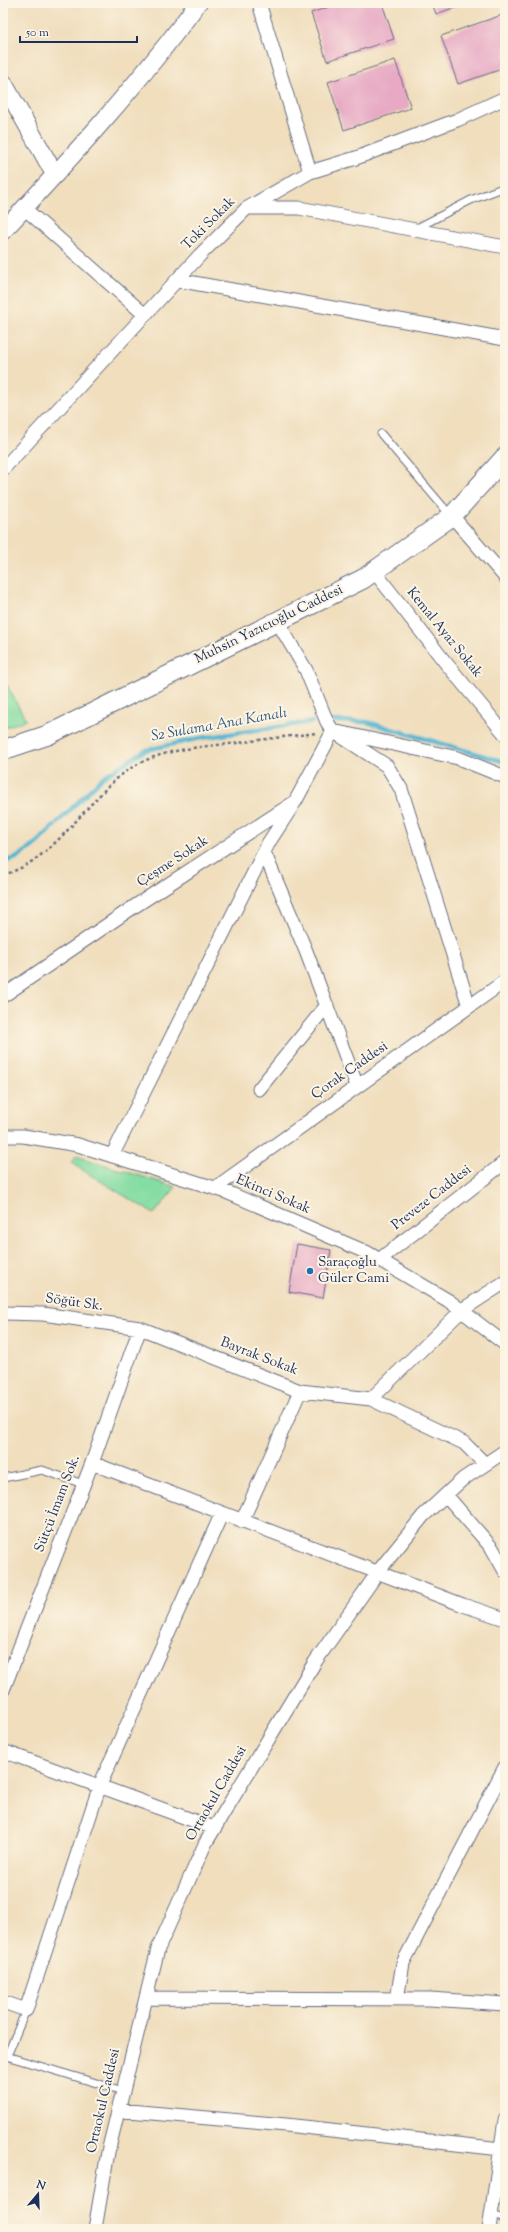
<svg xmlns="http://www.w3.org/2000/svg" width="508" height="2232" font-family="'Sorts Mill Goudy',serif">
  <rect width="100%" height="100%" fill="#fcf5e5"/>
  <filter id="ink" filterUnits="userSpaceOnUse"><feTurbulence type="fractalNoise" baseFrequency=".025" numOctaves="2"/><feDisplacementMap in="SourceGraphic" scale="8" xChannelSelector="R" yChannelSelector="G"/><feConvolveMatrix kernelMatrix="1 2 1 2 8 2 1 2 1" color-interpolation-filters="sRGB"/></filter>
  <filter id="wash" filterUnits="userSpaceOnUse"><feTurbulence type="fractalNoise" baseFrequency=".012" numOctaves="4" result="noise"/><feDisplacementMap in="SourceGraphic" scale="16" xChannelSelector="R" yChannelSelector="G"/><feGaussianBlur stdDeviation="0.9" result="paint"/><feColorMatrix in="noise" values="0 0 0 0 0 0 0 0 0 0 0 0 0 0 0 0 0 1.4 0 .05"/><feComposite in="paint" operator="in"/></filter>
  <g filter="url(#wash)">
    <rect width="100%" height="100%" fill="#f0debd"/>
    <path fill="#84dda2" stroke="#508680" d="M3,678L26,720L3,728Z
      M76,1156L176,1187L154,1214L71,1163Z"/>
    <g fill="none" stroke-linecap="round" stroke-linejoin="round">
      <path stroke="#53b5d2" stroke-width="4.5" d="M334,721L367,722L505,762
        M3,862L16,858L35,845L103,777L146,750L201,738L312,722"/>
    </g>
    <g id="blocks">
      <path fill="#e7a9c4" d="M340,3H382L394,39L327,61L311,13Z
        M432,3H467L436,14Z
        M505,14V68L458,84L441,36Z
        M395,60L411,108L344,130L328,82Z
        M297,1244L331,1250L323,1298L289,1292Z"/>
    </g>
  </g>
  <g filter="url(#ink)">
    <use href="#blocks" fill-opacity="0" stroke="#666c7f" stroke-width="1"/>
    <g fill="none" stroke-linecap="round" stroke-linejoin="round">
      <defs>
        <path id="service" d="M415,229L471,200L505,187
          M381,434L451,516
          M3,1478L42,1470L83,1484
          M3,2055L123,2091
          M7,2056L26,2010
          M492,2215L505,2219"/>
        <path id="minor" d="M259,3L310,172
          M24,208L145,315
          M251,208H299L505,247
          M177,280L505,339
          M3,469L200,255L246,209L310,172L356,158L457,120L505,98
          M452,516L505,577
          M374,571L445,662L505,734
          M277,621L306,670L327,722L333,731L387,766L401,789L469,1006
          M264,852L306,951L357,1086
          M3,996L132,908L295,802L333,731L458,758L505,777
          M259,1089L327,1005
          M3,1136H23L78,1145L224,1191L368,1253L449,1301L505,1344
          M112,1156L269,842L293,805
          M215,1188L505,981
          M379,1260L505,1162
          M3,1313L43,1314L140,1328L300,1391L371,1399
          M92,1463L463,1605L505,1619
          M485,1464L464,1443L371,1399L462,1310L505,1282
          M446,1495L492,1548L505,1571
          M242,1521L300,1391
          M3,1690L92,1463L140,1328
          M3,1751L214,1828
          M146,1998L430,1999L505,2004
          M397,1999L403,1963L505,1767
          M3,2002L26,2010L100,1785L222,1513
          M118,2110L286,2125L501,2149
          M95,2229L108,2152L158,1949L205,1844L315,1662L381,1568L423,1516L453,1488L463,1479L505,1451
          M489,2229L505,2120"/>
        <path id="tertiary" d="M3,82L55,175
          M3,231C71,158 139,84 198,3"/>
        <path id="secondary" d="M3,750L48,735L363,579L452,516L505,457"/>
      </defs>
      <use href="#service" stroke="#666c7f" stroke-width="9"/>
      <use href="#minor" stroke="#666c7f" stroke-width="15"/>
      <use href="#tertiary" stroke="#666c7f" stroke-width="19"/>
      <use href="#secondary" stroke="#666c7f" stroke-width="21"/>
      <path stroke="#666c7f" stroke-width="2.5" stroke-dasharray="3 3" stroke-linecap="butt" d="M3,875C54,860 81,808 120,776C152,749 199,747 238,743C265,739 291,736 317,733"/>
      <use href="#service" stroke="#fff" stroke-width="7"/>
      <use href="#minor" stroke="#fff" stroke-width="13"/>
      <use href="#tertiary" stroke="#fff" stroke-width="17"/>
      <use href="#secondary" stroke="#fff" stroke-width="19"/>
    </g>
  </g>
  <circle fill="#1f6fb2" stroke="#fcf5e5" stroke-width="1.5" cx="310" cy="1271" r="4"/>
  <g text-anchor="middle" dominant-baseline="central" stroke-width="4" stroke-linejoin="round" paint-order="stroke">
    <g font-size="14" fill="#1b2f5e" stroke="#fcf5e5">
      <text transform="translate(209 224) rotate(-45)">Toki Sokak</text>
      <text transform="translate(269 625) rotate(-26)">Muhsin Yazıcıoğlu Caddesi</text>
      <text transform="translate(444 633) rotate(51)">Kemal Ayaz Sokak</text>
      <text transform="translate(173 862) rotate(-33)">Çeşme Sokak</text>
      <text transform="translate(350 1071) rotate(-35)">Çorak Caddesi</text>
      <text transform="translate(273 1195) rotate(23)">Ekinci Sokak</text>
      <text transform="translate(432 1198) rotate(-38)">Preveze Caddesi</text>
      <text transform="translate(74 1303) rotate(8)">Söğüt Sk.</text>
      <text transform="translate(259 1357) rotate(21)">Bayrak Sokak</text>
      <text transform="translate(58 1504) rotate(-69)">Sütçü İmam Sok.</text>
      <text transform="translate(217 1794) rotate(-60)">Ortaokul Caddesi</text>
      <text transform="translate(104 2101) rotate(-77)">Ortaokul Caddesi</text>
    </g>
    <g font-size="14" fill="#1b2f5e" stroke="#fcf5e5" text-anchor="start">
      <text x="318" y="1263">Saraçoğlu<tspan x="318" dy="16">Güler Cami</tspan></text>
    </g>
    <g font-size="15" font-style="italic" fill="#2c5781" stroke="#fcf5e5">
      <text transform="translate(219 725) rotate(-10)">S2 Sulama Ana Kanalı</text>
    </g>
  </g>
  <rect width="508" height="2232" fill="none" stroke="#fcf5e5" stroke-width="16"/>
  <g transform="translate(38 2194) rotate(19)" stroke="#fcf5e5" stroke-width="3" paint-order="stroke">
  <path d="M0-3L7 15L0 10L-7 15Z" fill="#1b2f5e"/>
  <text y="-6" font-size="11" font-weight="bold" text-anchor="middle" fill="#1b2f5e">N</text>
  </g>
  <path d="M20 36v6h117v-6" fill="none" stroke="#1b2f5e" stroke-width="2"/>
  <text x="26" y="36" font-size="12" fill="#1b2f5e" stroke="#fcf5e5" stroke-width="3" paint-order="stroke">50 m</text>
</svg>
